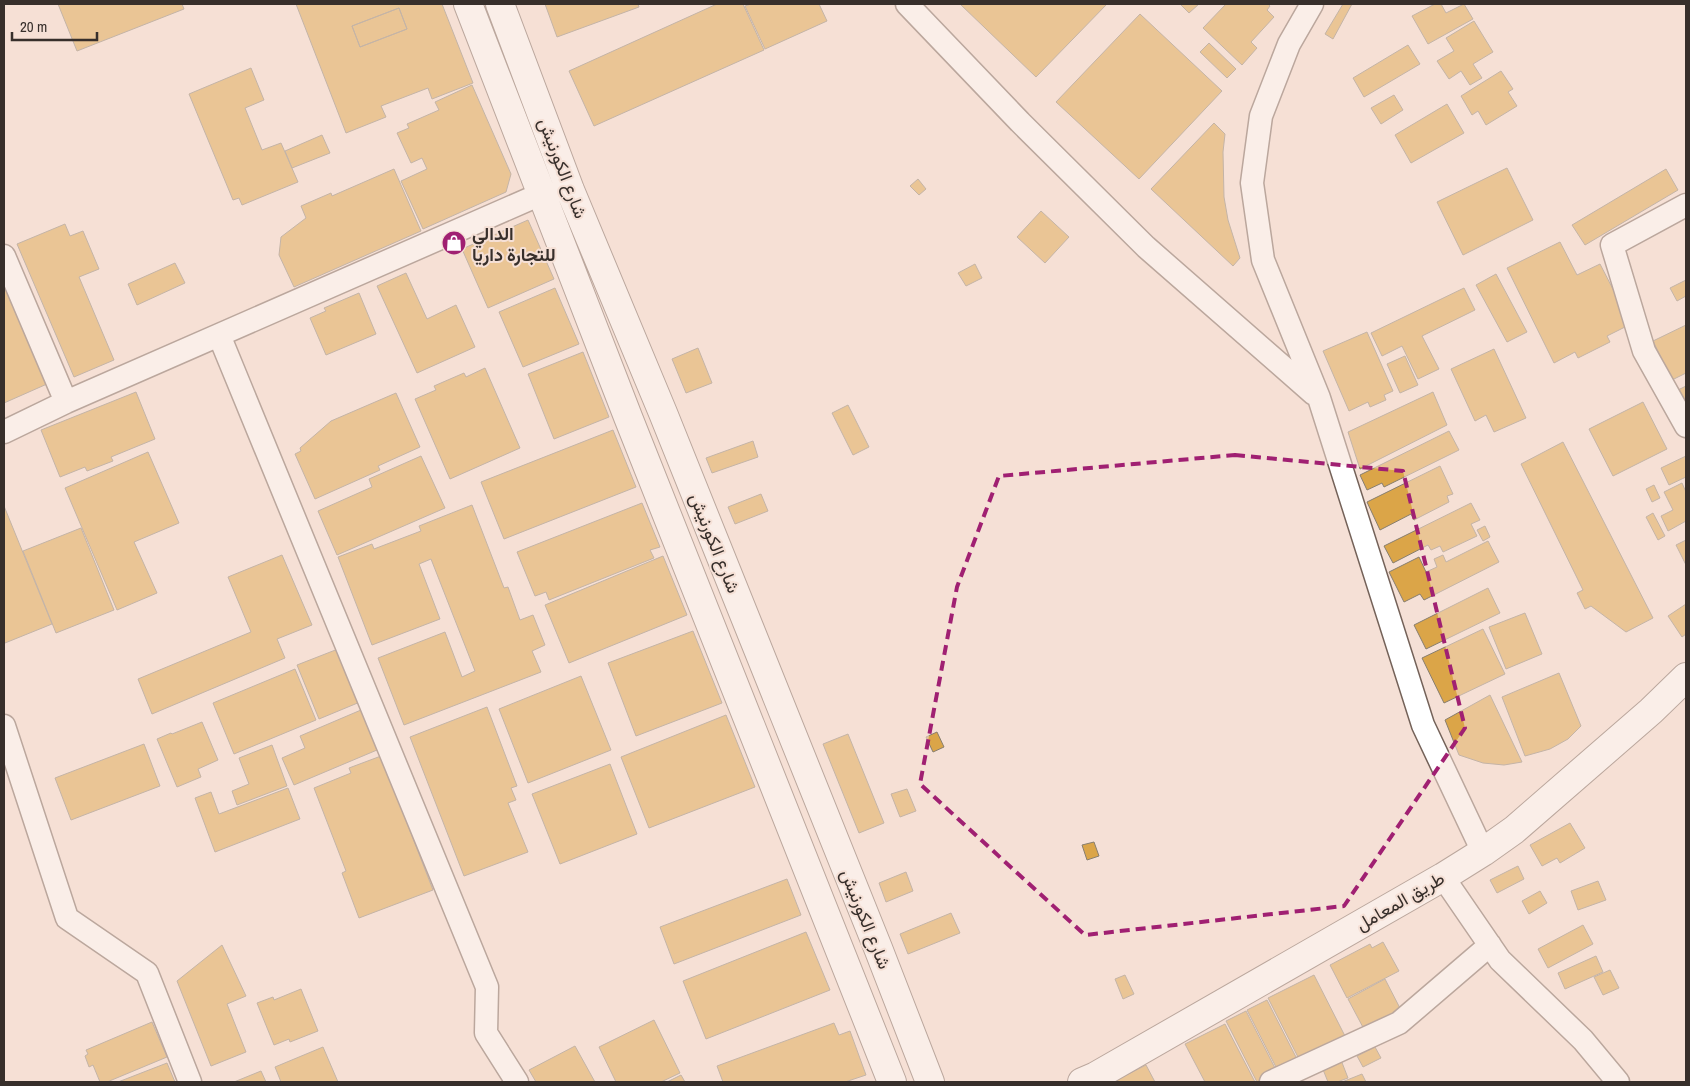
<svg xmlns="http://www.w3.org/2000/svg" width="1690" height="1086" font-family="'Archivo Narrow',Vazirmatn,sans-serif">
  <rect width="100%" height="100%" fill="#f5e0d6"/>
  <path fill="#dba548" stroke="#887e6e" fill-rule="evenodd" d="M58,4H182L184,9L77,51Z
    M296,4H442L473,83L432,99L428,88L381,106L386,117L346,133ZM399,8L407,29L360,47L352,26Z
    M545,4H638L639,7L557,37Z
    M717,4H743L764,50L594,126L569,71Z
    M751,4H819L827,21L765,49L745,6Z
    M960,4H1107L1036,77Z
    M1180,4H1199L1189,13Z
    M1226,4H1268L1270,6L1267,10L1274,17L1251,42L1257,48L1242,65L1203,28Z
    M1343,4H1352L1333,39L1325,34Z
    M1435,4H1441L1446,13L1464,4L1473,19L1428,44L1412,16Z
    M399,8L407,29L360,47L352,26Z
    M1140,14L1222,91L1139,179L1056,102Z
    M1474,21L1493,52L1473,64L1482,78L1470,85L1461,71L1449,79L1437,61L1454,51L1446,38Z
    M1209,43L1236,69L1227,78L1200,52Z
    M1408,45L1420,64L1364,97L1353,78Z
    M251,68L264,100L245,108L262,150L281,143L298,182L242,205L239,198L233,200L189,94Z
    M1501,71L1513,89L1508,92L1517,106L1486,125L1478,111L1472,115L1461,96Z
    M472,85L511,174L506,192L423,229L401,181L427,169L422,158L411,163L397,133L409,128L407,124L439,110L435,102Z
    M1394,95L1403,110L1381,124L1371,108Z
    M1447,104L1464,133L1411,163L1395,135Z
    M1214,123L1225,134L1223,152L1224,197L1228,220L1240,258L1233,266L1151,189Z
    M322,135L330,153L292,168L285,151Z
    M1507,168L1533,220L1463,255L1437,202Z
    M394,169L421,231L294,287L279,255L281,237L306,218L301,206L331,193L332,196Z
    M1666,169L1678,190L1585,245L1572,225Z
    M918,179L926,189L919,195L910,186Z
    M1041,211L1069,237L1045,263L1017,237Z
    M528,220L554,279L488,308L462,249Z
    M65,224L70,236L83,231L99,269L79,277L114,360L74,377L17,244Z
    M1560,242L1577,275L1600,264L1631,324L1607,336L1610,342L1578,358L1575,352L1554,363L1507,268Z
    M175,263L185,283L137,305L128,284Z
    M975,264L982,278L966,286L958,273Z
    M406,273L427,319L456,305L475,347L417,373L377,286Z
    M1496,274L1527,332L1507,342L1476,285Z
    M1686,280V296L1677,301L1670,288Z
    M4,285L47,384L4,403Z
    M555,288L579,344L523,367L499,312Z
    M1464,288L1475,310L1422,336L1439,369L1418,379L1402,346L1382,356L1371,333Z
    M359,293L376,334L326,355L310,318L326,311L324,308Z
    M1686,325V373L1672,380L1653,341Z
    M1367,332L1393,391L1384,395L1386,400L1370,407L1368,402L1349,411L1323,351Z
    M698,348L712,383L686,393L672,359Z
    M1494,349L1526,418L1494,432L1486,415L1475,421L1451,369Z
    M583,352L609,417L554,439L528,374Z
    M1405,356L1418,385L1400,393L1387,364Z
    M485,368L520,448L450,479L415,399L436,390L434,386L464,373L466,377Z
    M1686,386V408L1678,390Z
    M136,392L155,439L111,457L113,461L87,471L85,467L60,477L41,430Z
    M1433,392L1447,425L1360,469L1348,432Z
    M396,393L420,447L378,466L380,470L315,499L295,454L301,451L300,448L331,421Z
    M1643,402L1667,449L1613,476L1589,429Z
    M848,405L869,447L853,455L832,413Z
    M613,430L636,487L504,539L481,482Z
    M1449,431L1459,450L1384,487L1382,483L1367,490L1360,475Z
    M753,441L758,457L712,473L706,458Z
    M1563,442L1653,618L1626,632L1591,606L1585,609L1577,593L1583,590L1521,464Z
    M148,452L179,523L134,542L157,593L117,610L65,488Z
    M421,456L445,508L337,555L318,511L372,487L369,479Z
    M1686,456V477L1669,485L1661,468Z
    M1440,466L1453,494L1447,496L1449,502L1414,520L1411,514L1380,530L1367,502Z
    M1682,483L1686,492V521L1668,531L1661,516L1673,510L1664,492Z
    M1654,485L1660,498L1652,502L1646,489Z
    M761,494L768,511L735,524L728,507Z
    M642,503L660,547L650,550L654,558L549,600L546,592L535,596L517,552Z
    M1471,503L1480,520L1471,524L1477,536L1443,552L1440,546L1431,550L1428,545L1393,563L1384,546Z
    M472,505L504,588L508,587L520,620L533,615L545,645L532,651L541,672L404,725L378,658L445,632L462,677L475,671L431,559L419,564L440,619L372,645L338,557L372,544L374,549L421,531L419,526Z
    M4,506L52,624L5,643L4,641Z
    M1653,513L1665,536L1658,540L1646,517Z
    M1485,526L1490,537L1483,541L1477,530Z
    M81,528L114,610L56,633L23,551Z
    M1686,540V565L1676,545Z
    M1488,541L1499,562L1424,600L1420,594L1404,602L1389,572L1419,557L1426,572L1437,567L1434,559L1443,555L1446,562Z
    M282,555L312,625L277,639L285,658L152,714L138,679L251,632L228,577Z
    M663,556L687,615L569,663L545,605Z
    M1488,588L1500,613L1426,649L1414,625Z
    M1686,604V634L1682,637L1668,616Z
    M1525,613L1542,654L1506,669L1489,627Z
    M1483,629L1505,674L1444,703L1422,658Z
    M693,631L722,703L636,736L608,663Z
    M338,649L360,702L319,719L297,665Z
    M295,669L316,720L234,754L213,703Z
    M1559,673L1581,726L1568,739L1550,749L1525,756L1502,697Z
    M581,676L611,750L528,783L499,709Z
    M1490,695L1522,762L1504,765L1483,763L1459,755L1445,720Z
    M487,707L517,786L511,788L516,800L508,803L528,852L464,876L410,737Z
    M361,710L377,750L294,785L282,758L305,748L300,736Z
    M726,715L755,787L649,828L621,757Z
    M202,722L218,760L198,769L201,777L177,787L157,739L171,733L172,734Z
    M937,732L944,747L933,752L926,737Z
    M848,734L884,823L859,833L823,744Z
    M144,744L160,786L71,820L55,778Z
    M272,745L287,786L237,805L232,791L249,784L239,758Z
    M381,756L433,890L359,918L342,873L346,871L314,788L351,773L349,768Z
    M610,764L637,834L560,864L532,794Z
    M288,788L300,819L215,852L195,798L211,792L219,814Z
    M907,789L916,811L900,817L891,794Z
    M1570,823L1585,848L1560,863L1557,858L1542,866L1530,845Z
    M1094,842L1099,856L1087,860L1082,845Z
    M1518,866L1524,879L1497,893L1490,880Z
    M906,872L913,891L886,902L879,883Z
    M787,879L801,915L674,964L660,927Z
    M1598,881L1606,900L1578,910L1571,891Z
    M1540,891L1547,903L1529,914L1522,901Z
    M951,913L960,933L908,954L900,934Z
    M1583,925L1593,944L1548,968L1538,949Z
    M806,932L830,990L706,1039L683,981Z
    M1383,942L1399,971L1347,998L1330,965L1370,944L1372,948Z
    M222,945L246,996L227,1004L246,1052L211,1066L177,981Z
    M1596,956L1603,972L1565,989L1558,973Z
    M1610,970L1619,988L1603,995L1594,977Z
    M1125,975L1134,994L1123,999L1115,979Z
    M1314,975L1346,1038L1300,1061L1268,998Z
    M1385,979L1403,1014L1366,1033L1348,999Z
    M301,989L318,1031L290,1042L289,1039L274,1045L257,1003L273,997L274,1000Z
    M1267,1000L1298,1061L1278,1071L1247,1010Z
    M1246,1011L1277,1072L1257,1082L1226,1021Z
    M654,1020L680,1073L661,1082H616L599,1047Z
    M152,1022L167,1057L107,1082H100L93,1065L89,1067L85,1056L88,1054L86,1050Z
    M834,1023L839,1035L850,1031L866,1075L845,1082H723L717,1066Z
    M1225,1024L1255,1082H1205L1185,1044Z
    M575,1046L595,1082H536L529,1070Z
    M323,1047L338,1082H281L275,1067Z
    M1375,1047L1381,1058L1363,1067L1357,1056Z
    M1341,1060L1348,1078L1337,1082H1328L1322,1067Z
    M167,1063L175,1082H118Z
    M1146,1065L1155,1082H1113Z
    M261,1071L266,1082H234Z
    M1362,1074L1366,1082H1342Z
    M681,1075L685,1082H667Z"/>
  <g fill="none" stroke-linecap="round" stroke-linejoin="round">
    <defs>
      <path id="street" d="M907,4L1020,122L1146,247L1314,394
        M1312,4L1289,44L1261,116L1252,183L1263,260L1319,398L1423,725L1483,852
        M1686,205L1612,245L1644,351L1686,426
        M4,256L66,402
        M219,335L487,987L486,1033L517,1082
        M4,432L66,402L541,194
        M4,726L67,918L147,973L190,1082
        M1443,877L1500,960L1583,1040L1618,1082
        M1271,1082L1399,1023L1490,945"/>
      <path id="secondary" d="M468,4L628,417L892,1082
        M500,4L570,190L663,413L878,948L930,1082
        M1082,1082L1096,1076L1443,877L1483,852L1514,830L1651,711L1686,677"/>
    </defs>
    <use href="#street" stroke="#746259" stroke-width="25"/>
    <use href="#secondary" stroke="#746259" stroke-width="30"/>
    <use href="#street" stroke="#fff" stroke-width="22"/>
    <use href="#secondary" stroke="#fff" stroke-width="28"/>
  </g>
  <path d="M0 0H1690V1086H0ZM1235,455L1403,471L1465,728L1344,906L1085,935L920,784L957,587L999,476Z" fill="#f5e0d6" fill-opacity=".55" fill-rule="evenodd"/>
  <path fill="none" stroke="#a02072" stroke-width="4" stroke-dasharray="10 6" stroke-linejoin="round" d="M1235,455L1403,471L1465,728L1344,906L1085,935L920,784L957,587L999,476Z"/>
  <defs>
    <symbol id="shop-disc" viewBox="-11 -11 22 22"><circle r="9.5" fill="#a02072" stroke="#f5e0d6"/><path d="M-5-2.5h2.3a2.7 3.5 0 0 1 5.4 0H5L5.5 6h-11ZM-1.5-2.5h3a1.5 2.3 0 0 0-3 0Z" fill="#fff"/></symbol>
  </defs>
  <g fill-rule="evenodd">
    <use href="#shop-disc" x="440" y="229" width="28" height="28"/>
  </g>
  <g text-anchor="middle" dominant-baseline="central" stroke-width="4" stroke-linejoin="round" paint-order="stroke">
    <g font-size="18" fill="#372f2b" stroke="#f5e0d6">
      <text transform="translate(563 168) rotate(69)">شارع الكورنيش</text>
      <text transform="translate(715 543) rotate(68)">شارع الكورنيش</text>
      <text transform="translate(1400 901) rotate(-30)">طريق المعامل</text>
      <text transform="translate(866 919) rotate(68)">شارع الكورنيش</text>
    </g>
    <g font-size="18" font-weight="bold" fill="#372f2b" stroke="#f5e0d6" text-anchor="start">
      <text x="472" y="233">الدالي<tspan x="472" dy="21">للتجارة داريا</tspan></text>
    </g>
  </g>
  <rect width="1690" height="1086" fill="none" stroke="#372f2b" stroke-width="10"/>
  <path d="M12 32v8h85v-8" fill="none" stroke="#372f2b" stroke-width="2.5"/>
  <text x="20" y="32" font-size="15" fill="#372f2b" stroke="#f5e0d6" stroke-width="4" paint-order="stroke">20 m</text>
</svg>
